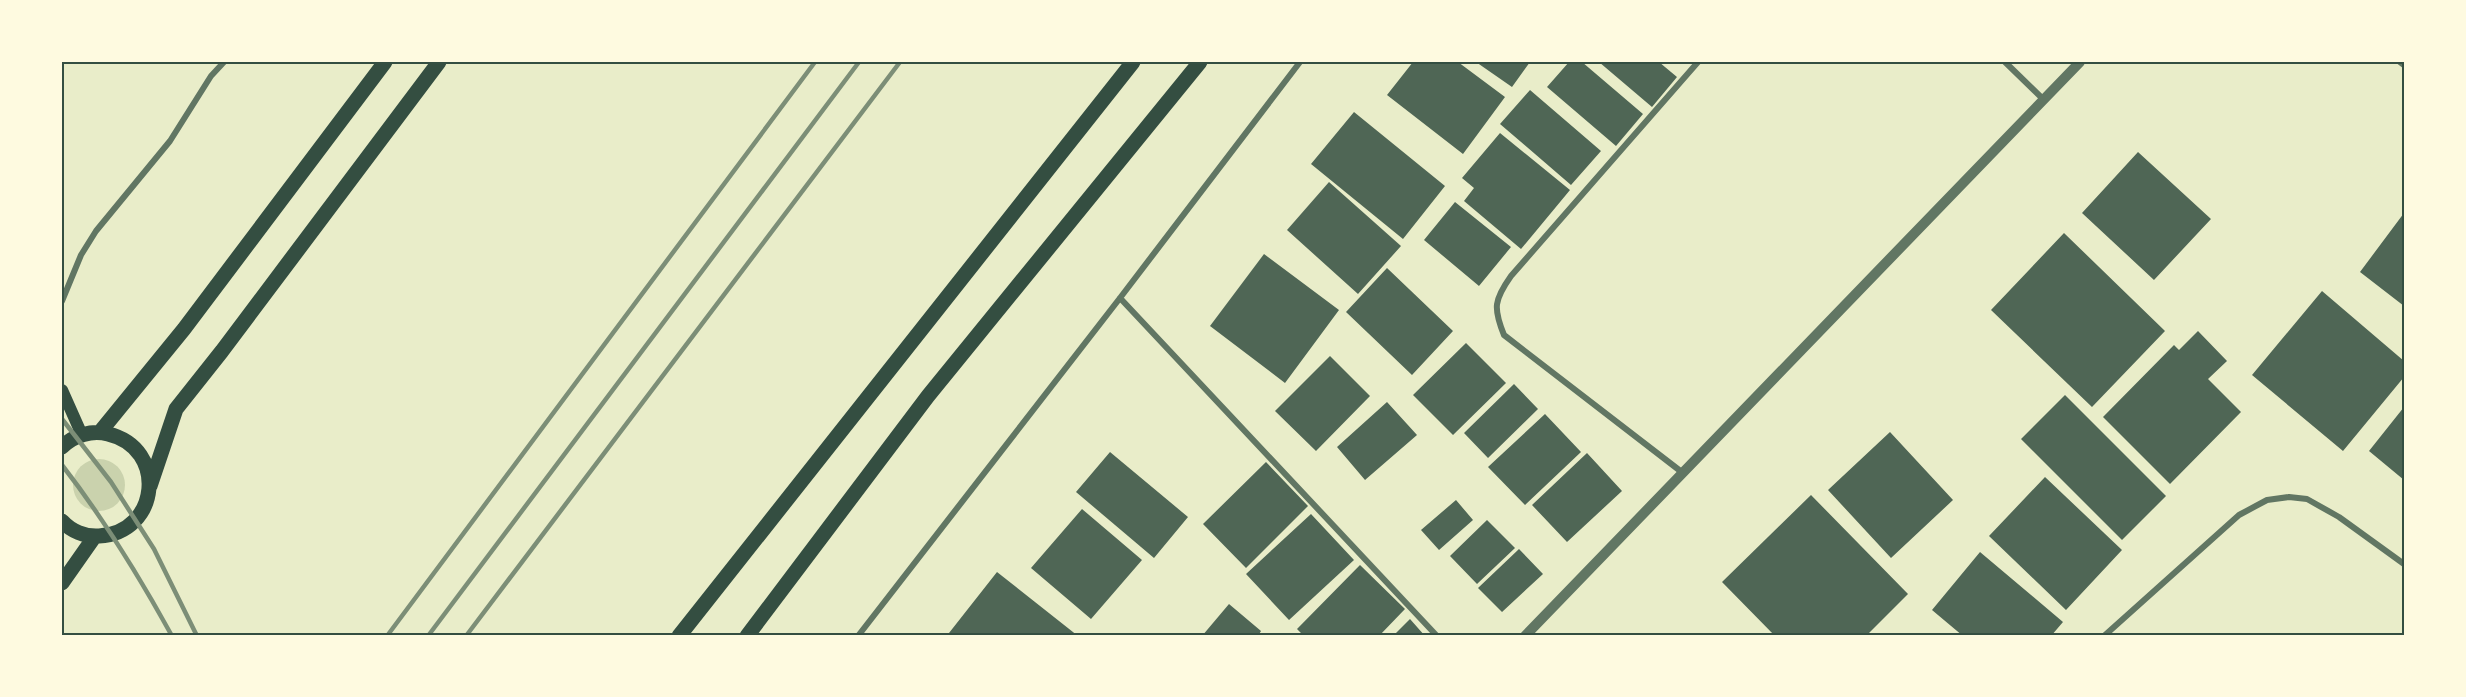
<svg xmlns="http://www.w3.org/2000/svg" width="2466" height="697" font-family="Helvetica,sans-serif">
  <rect width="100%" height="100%" fill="#e9edc9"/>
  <path fill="#cad2ad" d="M73 485a26 26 0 1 1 52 0a26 26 0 1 1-52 0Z"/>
  <path fill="#4f6655" d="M1413,62H1458L1505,97L1463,154L1387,95Z
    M1476,62H1530L1512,87Z
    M1569,62H1582L1643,114L1616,146L1547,87Z
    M1599,62H1659L1677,77L1652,107Z
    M1530,90L1601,151L1571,185L1500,124Z
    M1354,112L1445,186L1403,239L1311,164Z
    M1500,133L1570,190L1521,249L1464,201L1474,188L1462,178Z
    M2138,152L2211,219L2154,280L2082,213Z
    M1329,182L1401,246L1358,294L1287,230Z
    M1455,202L1511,247L1479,286L1424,240Z
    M2404,213V306L2360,272Z
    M2064,233L2165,331L2092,407L1991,310Z
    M1264,254L1339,310L1285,383L1210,326Z
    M1387,268L1453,331L1412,375L1346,312Z
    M2322,291L2404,361V377L2343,451L2252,375Z
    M2198,331L2227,361L2208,379L2241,412L2170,484L2103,417L2174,345L2179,350Z
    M1466,343L1506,383L1453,435L1413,395Z
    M1330,356L1370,396L1316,451L1275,411Z
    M1514,384L1538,409L1488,458L1464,433Z
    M2065,395L2166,496L2122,540L2021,439Z
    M1387,402L1417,435L1365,480L1337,447Z
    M2404,407V480L2369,451Z
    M1545,414L1581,452L1525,505L1488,467Z
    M1890,432L1953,500L1891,558L1828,490Z
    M1110,452L1188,517L1154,558L1076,492Z
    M1587,453L1622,491L1567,542L1532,505Z
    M1266,462L1308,506L1246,568L1203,524Z
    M2045,477L2122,550L2066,610L1989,536Z
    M1811,495L1908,594L1866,636H1775L1722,582Z
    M1456,500L1473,520L1439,550L1421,530Z
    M1082,509L1142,560L1091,619L1031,568Z
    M1311,514L1354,560L1289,620L1246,574Z
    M1487,520L1515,548L1477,584L1450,556Z
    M1519,549L1543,574L1502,612L1478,588Z
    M1980,552L2063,622L2051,636H1963L1932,610Z
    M1360,565L1405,609L1379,636H1304L1297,629Z
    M997,572L1078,636H952L949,633Z
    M1229,604L1261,631L1258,636H1202Z
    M1410,619L1425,636H1393Z"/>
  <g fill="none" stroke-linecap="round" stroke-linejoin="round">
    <path stroke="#617663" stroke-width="6" d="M2005,62L2043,99
      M2400,62L2404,65
      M1120,298L1437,636
      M62,301L81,255L96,231L170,141L211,76L224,62
      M1683,473L1504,335C1493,308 1494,300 1511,276L1698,62
      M858,636L1120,298L1300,62
      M2104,636L2239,515L2267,500L2289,497L2307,499L2339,517L2404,564"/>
    <path stroke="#617663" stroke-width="10" d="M1525,636L2080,62"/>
    <path stroke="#344e41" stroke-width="12" d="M62,390L82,435"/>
    <path stroke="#344e41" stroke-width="15" d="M100,432L184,329L385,62
      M62,447C74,435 92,430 108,434C168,448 160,533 99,536C85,537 71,531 62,521
      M150,486L176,409L222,351L439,62
      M62,583L95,536
      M679,636L1133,62
      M747,636L928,396L1200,62"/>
    <path stroke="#7c8e77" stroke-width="4.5" d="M62,419L111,482L154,549L197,636
      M62,465C104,519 139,576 172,636
      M387,636L815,62
      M428,636L859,62
      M466,636L900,62"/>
  </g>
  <rect width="2466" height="697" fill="none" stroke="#fefae0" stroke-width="126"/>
  <rect x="63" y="63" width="2340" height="571" fill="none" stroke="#344e41" stroke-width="2"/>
</svg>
